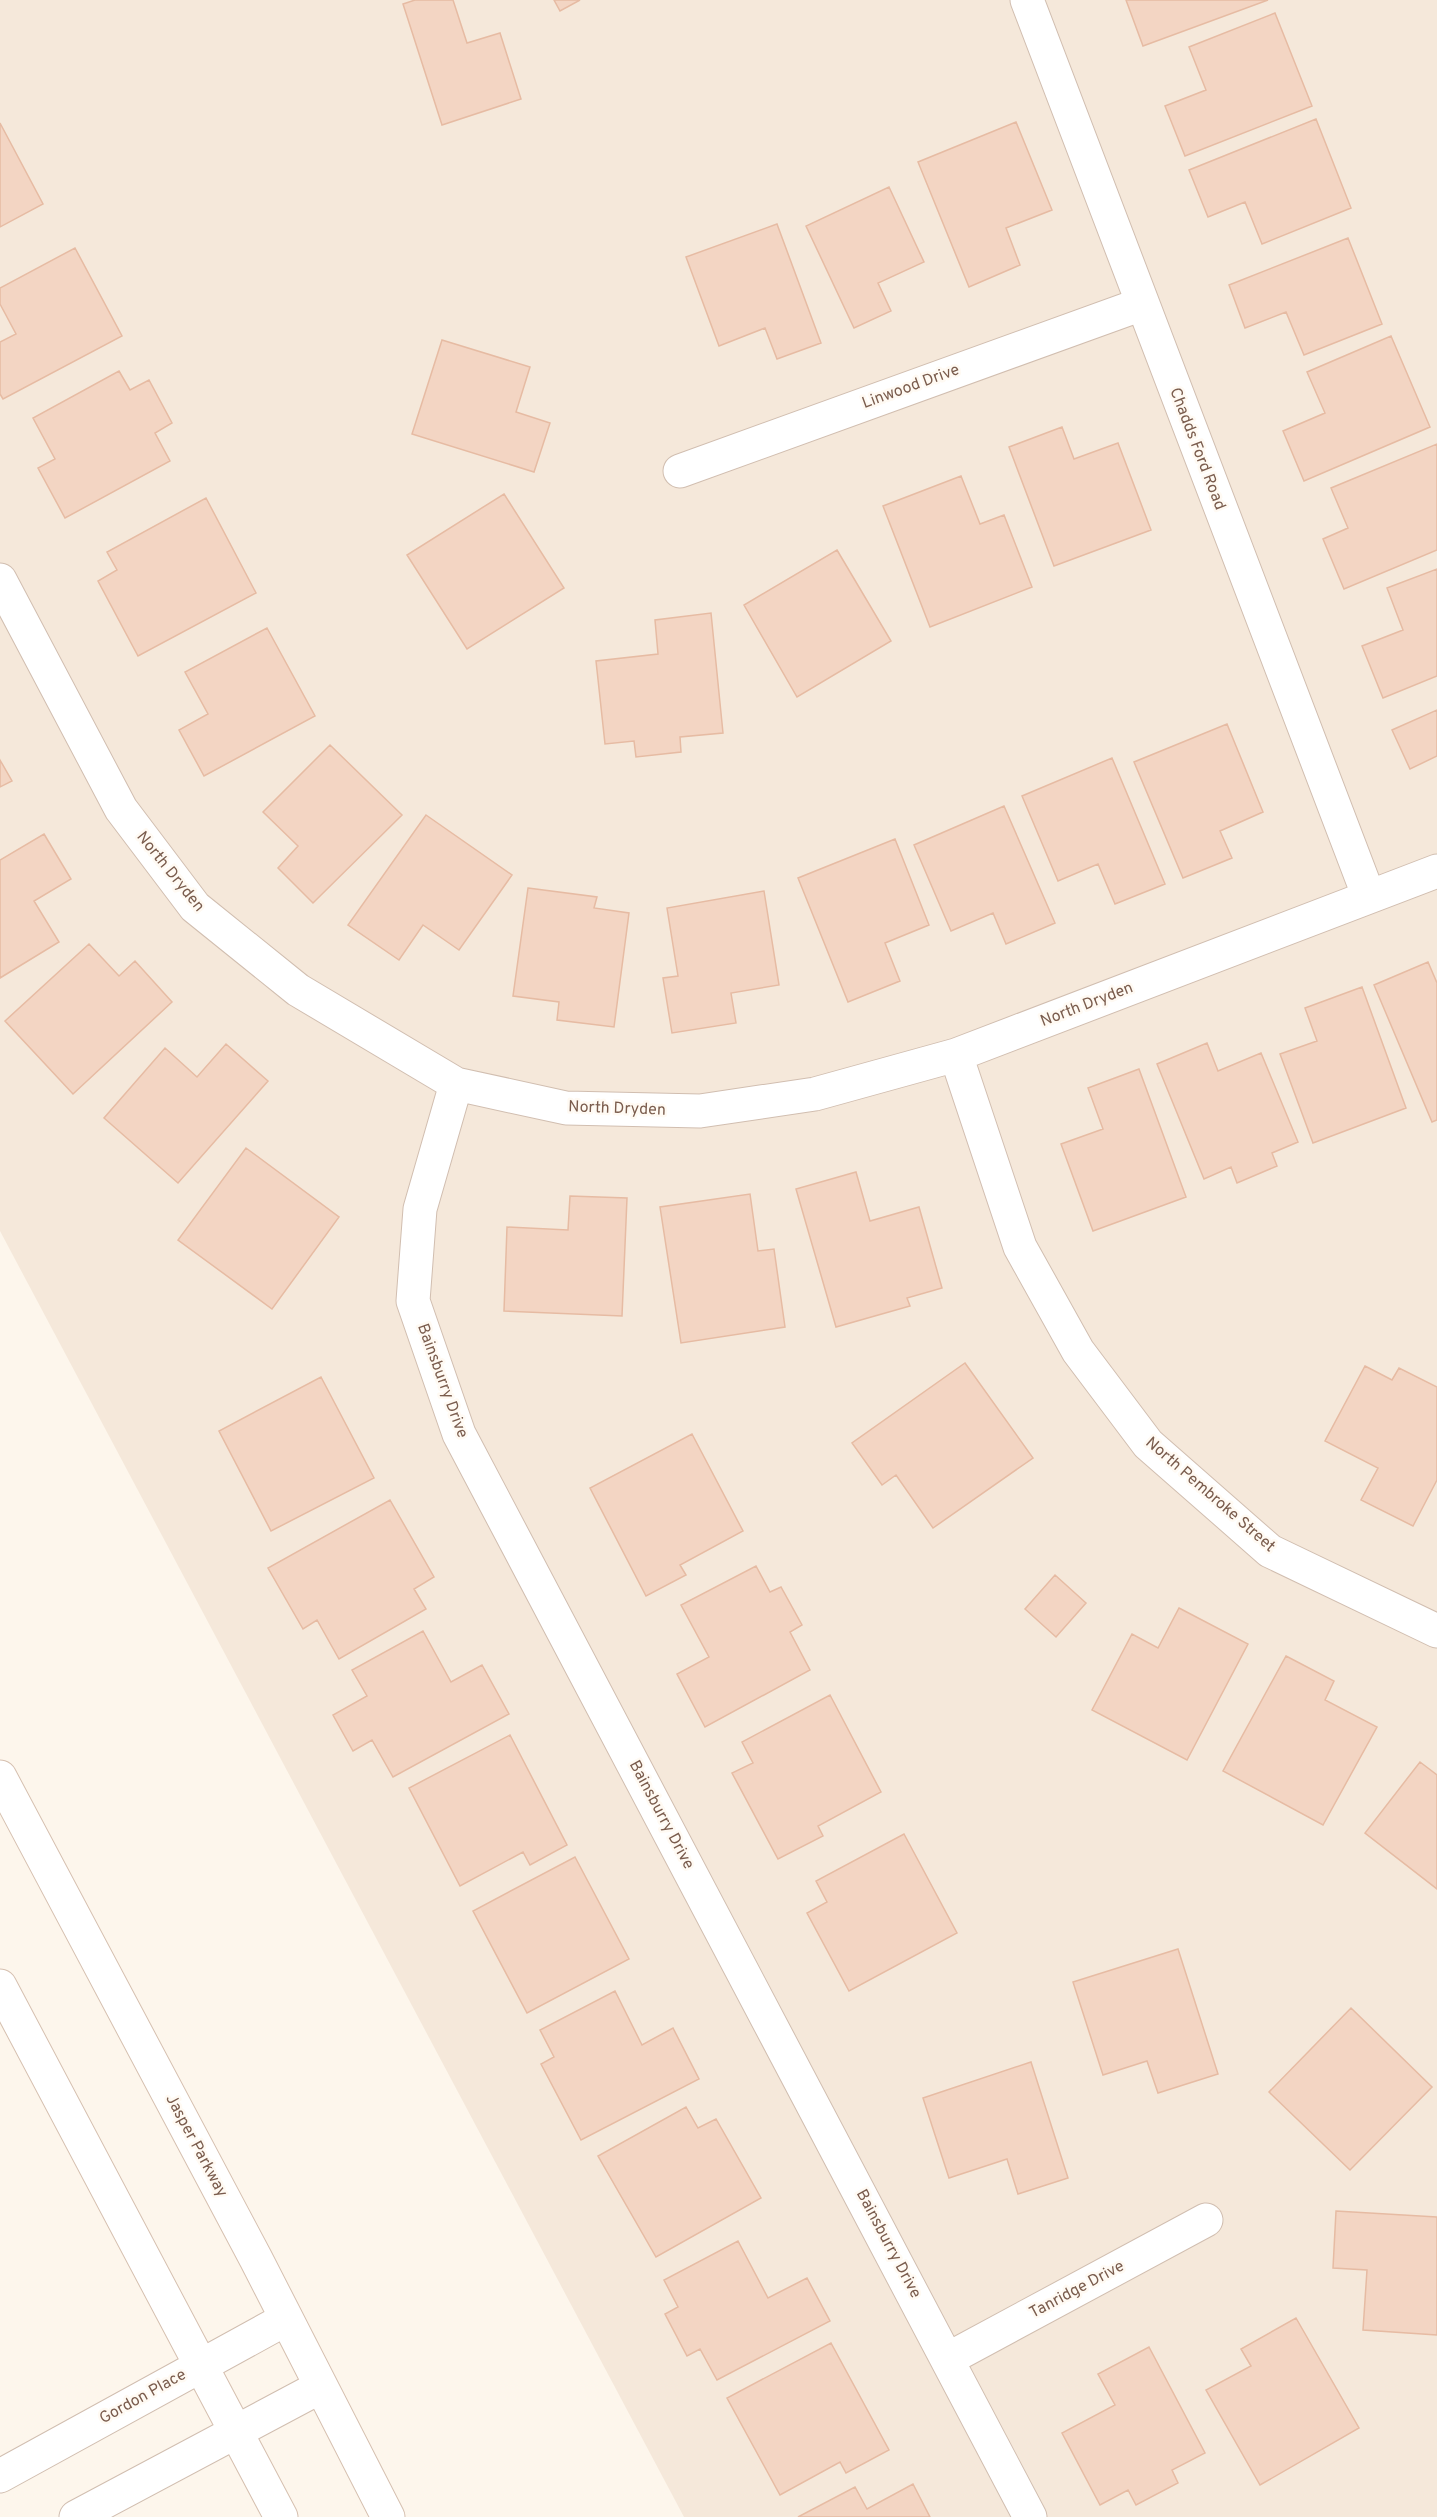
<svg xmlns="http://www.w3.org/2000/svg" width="1437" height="2517" font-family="Overpass,sans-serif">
  <rect width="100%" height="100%" fill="#fdf6ec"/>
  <path fill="#f5e8da" d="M0,0H1437V2517H684L0,1231Z"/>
  <path fill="#f3d5c3" stroke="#e6bba3" stroke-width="1.5" d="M415,0H453L467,43L500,33L521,99L442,125L403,4Z
    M554,0H580L560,11Z
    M1126,0H1268L1143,46Z
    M1275,13L1312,106L1185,156L1165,106L1206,90L1189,47Z
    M1316,119L1351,208L1262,244L1245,202L1208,217L1189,170Z
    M1016,122L1052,210L1006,228L1020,265L969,287L918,162Z
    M0,123L43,204L0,227Z
    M889,187L924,262L878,283L891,311L854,328L806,226Z
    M777,224L821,343L777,359L765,328L719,346L686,257Z
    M1348,238L1382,324L1304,355L1286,312L1245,328L1229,285Z
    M75,248L122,336L3,399L0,394V342L16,334L0,304V288Z
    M1391,336L1430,427L1304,481L1283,431L1325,413L1307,372Z
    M442,340L530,367L516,412L550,423L534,472L412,434Z
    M119,371L130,390L149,380L172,423L155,433L170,461L65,518L38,468L55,459L33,418Z
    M1062,427L1074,459L1118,443L1151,530L1054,566L1009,447Z
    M1437,444V550L1344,589L1323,539L1348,528L1331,488Z
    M961,476L980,524L1004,515L1032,587L930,627L883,506Z
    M504,494L564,588L467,649L407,555Z
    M206,498L256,593L138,656L98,581L117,570L107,552Z
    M837,550L891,641L797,697L744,605Z
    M1437,569V676L1383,698L1362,646L1403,630L1387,588Z
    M711,613L723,733L680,737L681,752L636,757L634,741L605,744L596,661L658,654L655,620Z
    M267,628L315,716L204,776L179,730L208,714L185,672Z
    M1437,710V756L1410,769L1392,730Z
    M1227,724L1263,812L1220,831L1232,858L1183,878L1134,762Z
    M330,745L402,815L313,903L278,868L298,846L263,812Z
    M1112,758L1165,884L1115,904L1098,864L1058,881L1022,796Z
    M0,760L12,781L0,787Z
    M1004,806L1055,923L1006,944L993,913L951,931L914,845Z
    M426,815L512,875L459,950L423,925L399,960L348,925Z
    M44,834L71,879L34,901L59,942L0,978V860Z
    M895,839L929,925L885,943L900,981L848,1002L798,878Z
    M528,888L597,897L594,908L629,913L614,1027L557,1020L559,1002L513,996Z
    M764,891L779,985L731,993L736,1023L672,1033L663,978L678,976L667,908Z
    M89,944L119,976L135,961L172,1002L73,1094L5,1021Z
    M1428,962L1437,983V1120L1432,1122L1374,985Z
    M1362,987L1406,1108L1313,1143L1280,1054L1317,1041L1305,1008Z
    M1207,1043L1218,1071L1261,1053L1298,1142L1272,1153L1277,1166L1237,1183L1231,1167L1204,1179L1157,1064Z
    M226,1044L268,1081L178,1183L104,1118L165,1048L197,1077Z
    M1139,1069L1186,1197L1093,1231L1061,1144L1103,1129L1088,1088Z
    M246,1148L339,1217L272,1309L178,1240Z
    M856,1172L870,1221L919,1207L942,1288L907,1298L910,1306L836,1327L796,1189Z
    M750,1194L758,1251L774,1249L785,1327L681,1343L660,1207Z
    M570,1196L627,1198L622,1316L504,1311L507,1227L568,1230Z
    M965,1363L1033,1458L933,1528L896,1475L882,1485L852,1443Z
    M1365,1366L1392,1380L1399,1368L1437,1387V1480L1413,1526L1361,1500L1378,1468L1325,1441Z
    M321,1377L374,1478L271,1531L219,1431Z
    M692,1434L743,1531L680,1565L686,1575L646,1596L590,1488Z
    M390,1500L434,1577L414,1589L426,1609L339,1659L317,1620L303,1629L268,1568Z
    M756,1566L770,1592L781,1587L802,1625L790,1632L810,1670L705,1727L677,1674L709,1657L681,1605Z
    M1055,1575L1086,1603L1056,1637L1025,1609Z
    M1179,1608L1248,1644L1187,1760L1092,1710L1132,1634L1158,1648Z
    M423,1631L451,1682L482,1665L509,1714L393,1777L372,1740L353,1751L333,1715L367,1696L352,1670Z
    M1286,1656L1334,1681L1325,1700L1377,1727L1323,1825L1223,1771Z
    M830,1695L881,1792L818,1826L823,1836L778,1859L732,1773L753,1763L742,1742Z
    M510,1735L567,1845L530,1865L523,1852L460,1886L409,1788Z
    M1420,1762L1437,1775V1889L1365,1833Z
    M904,1834L957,1933L849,1991L807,1913L827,1902L816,1881Z
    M575,1857L629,1959L527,2013L473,1911Z
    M1178,1949L1218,2074L1158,2093L1147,2061L1103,2075L1073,1982Z
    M615,1991L642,2045L673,2028L699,2079L581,2140L541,2064L554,2057L540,2030Z
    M1351,2008L1432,2087L1350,2170L1269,2092Z
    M1031,2062L1068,2178L1018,2194L1007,2159L949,2178L923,2098Z
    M686,2107L698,2128L716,2119L761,2198L656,2257L598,2156Z
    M1336,2211L1437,2217V2335L1363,2330L1367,2270L1333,2268Z
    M738,2241L768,2298L807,2278L830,2321L717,2380L700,2349L687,2356L665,2314L678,2307L664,2280Z
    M1296,2318L1359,2428L1260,2485L1206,2390L1251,2366L1241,2349Z
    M831,2343L889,2450L846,2473L840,2462L780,2495L727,2398Z
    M1149,2347L1205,2453L1172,2470L1178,2483L1136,2505L1128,2490L1100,2505L1062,2433L1115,2405L1098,2374Z
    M913,2484L930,2517H798L855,2487L867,2509Z"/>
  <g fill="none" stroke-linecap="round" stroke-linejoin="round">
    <defs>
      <path id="street" d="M1027,0L1369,897
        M680,471L1142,304
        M0,580L121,809L195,907L298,990L456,1084L566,1108L700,1111L815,1094L956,1055L1437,871
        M956,1055L1020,1247L1078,1351L1148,1444L1270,1551L1437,1631
        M456,1084L420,1209L413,1301L459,1434L1030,2517
        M948,2359L1206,2220
        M0,2476L286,2319
        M76,2517L320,2387"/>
      <path id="secondary" d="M0,1777L256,2259L388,2517
        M0,1986L281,2517"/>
    </defs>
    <use href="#street" stroke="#d1beb0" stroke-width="35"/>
    <use href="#secondary" stroke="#d6c0b0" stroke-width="35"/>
    <use href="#street" stroke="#fff" stroke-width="33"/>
    <use href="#secondary" stroke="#fff" stroke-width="33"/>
  </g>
  <g text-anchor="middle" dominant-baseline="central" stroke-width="5" stroke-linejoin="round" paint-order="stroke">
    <g font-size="16" fill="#7a5c4d" stroke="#fffaf3">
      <text transform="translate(911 387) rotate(-20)">Linwood Drive</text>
      <text transform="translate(1197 449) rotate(69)">Chadds Ford Road</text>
      <text transform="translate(170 872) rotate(51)">North Dryden</text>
      <text transform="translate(1087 1005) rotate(-21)">North Dryden</text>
      <text transform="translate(617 1109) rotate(2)">North Dryden</text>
      <text transform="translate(442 1381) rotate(70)">Bainsburry Drive</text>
      <text transform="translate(1210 1495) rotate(41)">North Pembroke Street</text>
      <text transform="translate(661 1815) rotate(62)">Bainsburry Drive</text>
      <text transform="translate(196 2146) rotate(62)">Jasper Parkway</text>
      <text transform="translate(888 2244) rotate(62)">Bainsburry Drive</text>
      <text transform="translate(1077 2290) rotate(-28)">Tanridge Drive</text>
      <text transform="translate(143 2397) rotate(-29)">Gordon Place</text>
    </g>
  </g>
</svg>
